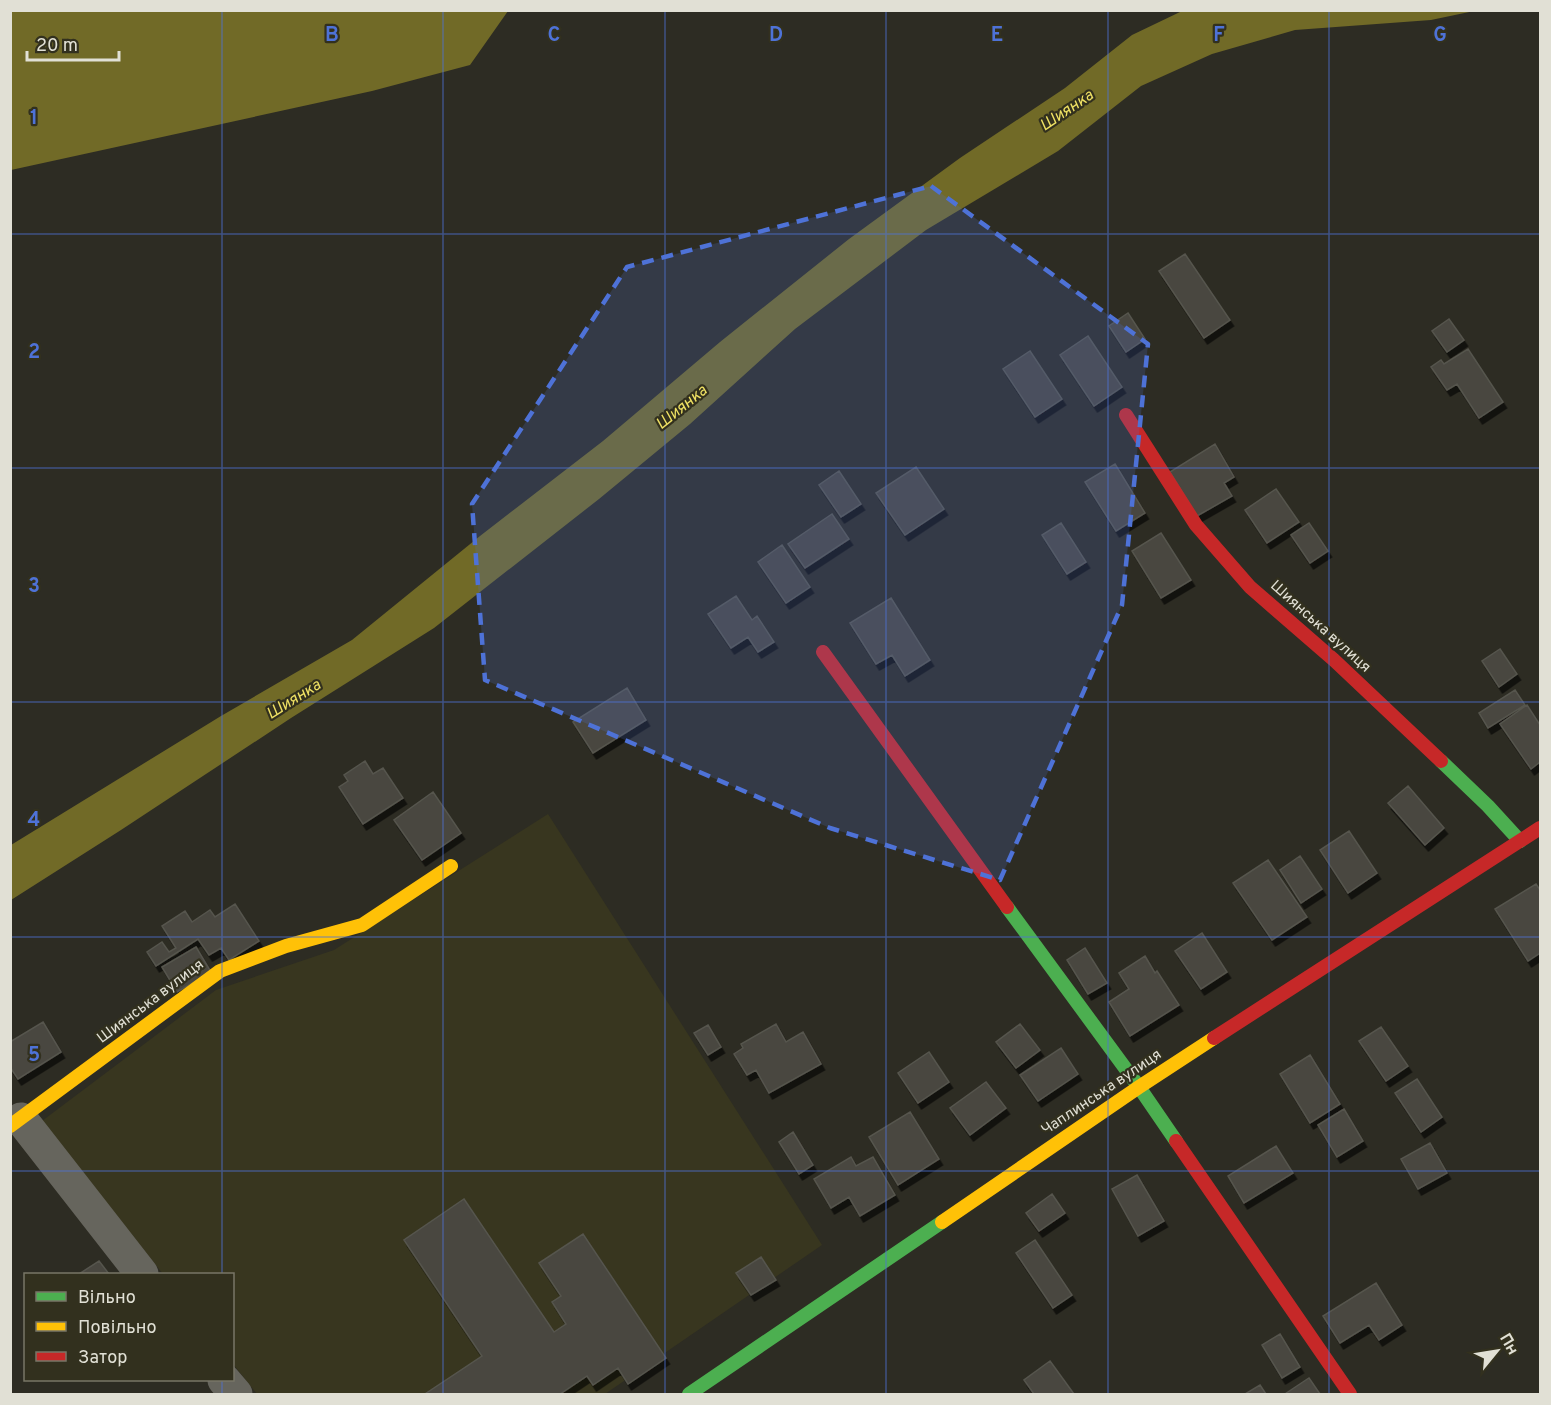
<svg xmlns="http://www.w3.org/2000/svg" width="1551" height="1405" font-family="Overpass,sans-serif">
  <defs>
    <filter id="shadow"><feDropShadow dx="3.5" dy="6" stdDeviation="0" flood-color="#0009"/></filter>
  </defs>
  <rect width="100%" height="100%" fill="#2d2c23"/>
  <path fill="#38361f" d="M548,814L822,1245L605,1394H257L233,1364L232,1274H163L42,1121L216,990L334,950Z"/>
  <path fill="#716a27" d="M10,11L11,10L508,11L470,65L372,91L11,170Z
    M1188,11H1474L1431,20L1295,30L1212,54L1141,86L1058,151L926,230L795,329L690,424L599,499L434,628L291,718L121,830L11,900V845L221,716L352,640L480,536L603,441L720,342L849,239L960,158L1065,88L1132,35L1180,12Z"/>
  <path fill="#484740" stroke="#56554d" stroke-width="1.5" filter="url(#shadow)" d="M1185,254L1230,320L1204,338L1159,271Z
    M1128,313L1145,339L1126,352L1109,326Z
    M1449,319L1464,340L1447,352L1432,331Z
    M1088,336L1122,387L1094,406L1060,355Z
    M1468,349L1503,402L1479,418L1457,384L1447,390L1431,367L1441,360L1444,364Z
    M1030,351L1062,399L1035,417L1003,369Z
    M1215,444L1234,477L1224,483L1232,496L1197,516L1170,472Z
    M1115,464L1145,513L1116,531L1085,482Z
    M916,467L944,509L905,535L876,493Z
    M839,471L861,504L841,517L819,485Z
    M1276,489L1299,522L1267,543L1245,510Z
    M832,514L849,539L805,568L788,544Z
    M1061,523L1086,562L1067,574L1042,535Z
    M1309,523L1328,551L1310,563L1291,535Z
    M1161,533L1191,580L1161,598L1132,551Z
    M782,545L810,587L786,603L758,562Z
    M736,596L752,620L757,616L774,642L758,652L748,637L731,648L708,614Z
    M891,598L930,660L905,676L892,655L876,664L850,623Z
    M1500,649L1517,674L1499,687L1482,661Z
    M627,688L646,720L593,753L573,722Z
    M1515,690L1525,705L1488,728L1479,713Z
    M1527,705L1540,725V762L1531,769L1500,724Z
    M365,761L373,774L383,768L403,798L363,824L339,787L348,781L344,775Z
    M1408,786L1444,828L1425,845L1388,803Z
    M433,792L461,833L422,860L394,820Z
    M1349,831L1377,873L1348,893L1320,850Z
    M1300,856L1322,889L1301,903L1280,870Z
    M1268,860L1307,917L1272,940L1233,883Z
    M1536,884L1540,890V953L1528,961L1495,909Z
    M235,904L259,941L229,960L221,948L209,955L198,939L156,966L147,952L162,942L169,952L176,948L162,926L185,911L192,922L210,910L215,917Z
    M1202,933L1227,972L1201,989L1175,951Z
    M196,947L211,972L177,992L162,967Z
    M1085,948L1107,983L1088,994L1067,960Z
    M1145,956L1155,973L1157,971L1179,1005L1130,1036L1109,1002L1129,989L1119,973Z
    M43,1022L61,1052L18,1079L10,1067V1042Z
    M776,1024L786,1042L803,1032L821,1064L769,1093L756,1070L747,1075L734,1054L743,1048L741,1044Z
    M1020,1024L1040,1050L1016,1068L996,1042Z
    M708,1025L721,1047L708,1055L694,1033Z
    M1381,1027L1408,1066L1386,1081L1359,1041Z
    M1061,1048L1078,1074L1038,1101L1020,1075Z
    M929,1052L949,1082L918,1103L898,1073Z
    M1310,1055L1340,1104L1310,1123L1280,1074Z
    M1417,1079L1442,1117L1421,1132L1395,1093Z
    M986,1082L1006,1108L970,1135L950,1108Z
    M1344,1109L1363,1141L1337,1157L1318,1125Z
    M910,1112L939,1159L898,1185L869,1137Z
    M793,1132L813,1165L799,1174L779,1142Z
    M1430,1143L1447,1173L1418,1189L1401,1159Z
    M1276,1146L1293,1173L1244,1203L1228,1176Z
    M851,1157L856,1166L873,1157L895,1195L860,1216L849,1197L831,1208L814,1179Z
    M1137,1175L1164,1221L1138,1236L1112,1189Z
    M1052,1194L1065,1213L1039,1231L1026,1213Z
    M464,1199L554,1332L566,1324L552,1302L561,1296L539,1263L583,1234L666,1358L628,1384L618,1368L593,1385L587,1376L560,1394H425L482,1356L404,1240Z
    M1035,1240L1072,1295L1053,1308L1016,1253Z
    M761,1257L776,1280L751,1295L736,1273Z
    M99,1261L109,1274H79Z
    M1376,1283L1402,1325L1379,1340L1369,1325L1340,1343L1323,1316Z
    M1280,1334L1300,1367L1282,1378L1262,1345Z
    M1050,1361L1074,1394H1034L1024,1380Z
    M1309,1378L1320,1394H1285Z
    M1260,1385L1266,1394H1245Z"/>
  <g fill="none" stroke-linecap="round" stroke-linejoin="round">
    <path stroke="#66655d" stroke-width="33" d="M21,1119L142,1274
      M224,1380L236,1394"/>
    <path stroke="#4caf50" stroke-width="14" d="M1441,761L1488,806L1520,841
      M1007,907L1139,1087L1176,1141
      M689,1394L942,1222"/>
    <path stroke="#ffc107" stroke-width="14" d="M10,1126L220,971L286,946L362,925L451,866
      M942,1222L1139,1087L1214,1038"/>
    <path stroke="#c62828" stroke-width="14" d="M1126,415L1196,525L1250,587L1334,660L1441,761
      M823,652L1007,907
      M1214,1038L1540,828
      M1176,1141L1350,1394"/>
  </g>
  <path fill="#4e72d7" fill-opacity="0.2" stroke="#4e72d7" stroke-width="4.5" stroke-dasharray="12 8" stroke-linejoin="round" d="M931,186L1148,344L1122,605L1000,880L830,828L485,680L472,504L627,267Z"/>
  <path fill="none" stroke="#4e72d7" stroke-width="1.5" stroke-opacity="0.55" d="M222,10V1274M443,10V1394M665,10V1394M886,10V1394M1108,10V1394M1329,10V1394M10,234H1540M10,468H1540M10,702H1540M10,937H1540M10,1171H1540M222,1380V1394"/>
  <g text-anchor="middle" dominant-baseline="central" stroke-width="4.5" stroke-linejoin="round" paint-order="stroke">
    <g font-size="15" fill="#e1e0d5" stroke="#32301e">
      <text transform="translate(1320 627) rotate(42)">Шиянська вулиця</text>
      <text transform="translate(151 1002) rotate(-37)">Шиянська вулиця</text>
      <text transform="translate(1102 1093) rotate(-34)">Чаплинська вулиця</text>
    </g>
    <g font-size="16" font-style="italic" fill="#f0e264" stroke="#32301e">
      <text transform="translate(1067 111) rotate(-34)">Шиянка</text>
      <text transform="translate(682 408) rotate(-39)">Шиянка</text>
      <text transform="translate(294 700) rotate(-32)">Шиянка</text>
    </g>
  </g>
  <g font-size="20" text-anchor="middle" font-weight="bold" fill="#4e72d7" stroke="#32301e" stroke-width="4.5" stroke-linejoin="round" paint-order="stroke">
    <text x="332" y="41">B</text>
    <text x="554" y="41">C</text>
    <text x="776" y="41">D</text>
    <text x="997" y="41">E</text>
    <text x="1219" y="41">F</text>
    <text x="1440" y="41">G</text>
    <text x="34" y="124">1</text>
    <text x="34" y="358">2</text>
    <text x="34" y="592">3</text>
    <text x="34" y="826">4</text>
    <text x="34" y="1061">5</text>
  </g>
  <rect width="1551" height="1405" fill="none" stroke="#e1e0d5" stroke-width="24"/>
  <rect x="24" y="1273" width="210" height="108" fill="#32301e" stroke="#787667" stroke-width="1.5"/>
  <rect x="36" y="1292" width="30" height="9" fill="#4caf50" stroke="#787667" stroke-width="1.5"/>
  <text x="78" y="1303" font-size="18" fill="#e1e0d5">Вільно</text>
  <rect x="36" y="1322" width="30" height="9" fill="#ffc107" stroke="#787667" stroke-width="1.5"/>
  <text x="78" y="1333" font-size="18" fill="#e1e0d5">Повільно</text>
  <rect x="36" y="1352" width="30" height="9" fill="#c62828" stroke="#787667" stroke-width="1.5"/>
  <text x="78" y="1363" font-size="18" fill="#e1e0d5">Затор</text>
  <g transform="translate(1497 1351) rotate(60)" stroke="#32301e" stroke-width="4.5" paint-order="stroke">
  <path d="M0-4.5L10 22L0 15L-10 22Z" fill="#e1e0d5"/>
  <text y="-9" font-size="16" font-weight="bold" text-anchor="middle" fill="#e1e0d5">Пн</text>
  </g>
  <path d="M27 51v9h92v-9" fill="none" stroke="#e1e0d5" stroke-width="3"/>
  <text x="36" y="51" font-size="18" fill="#e1e0d5" stroke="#32301e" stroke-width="4.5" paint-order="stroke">20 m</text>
</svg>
